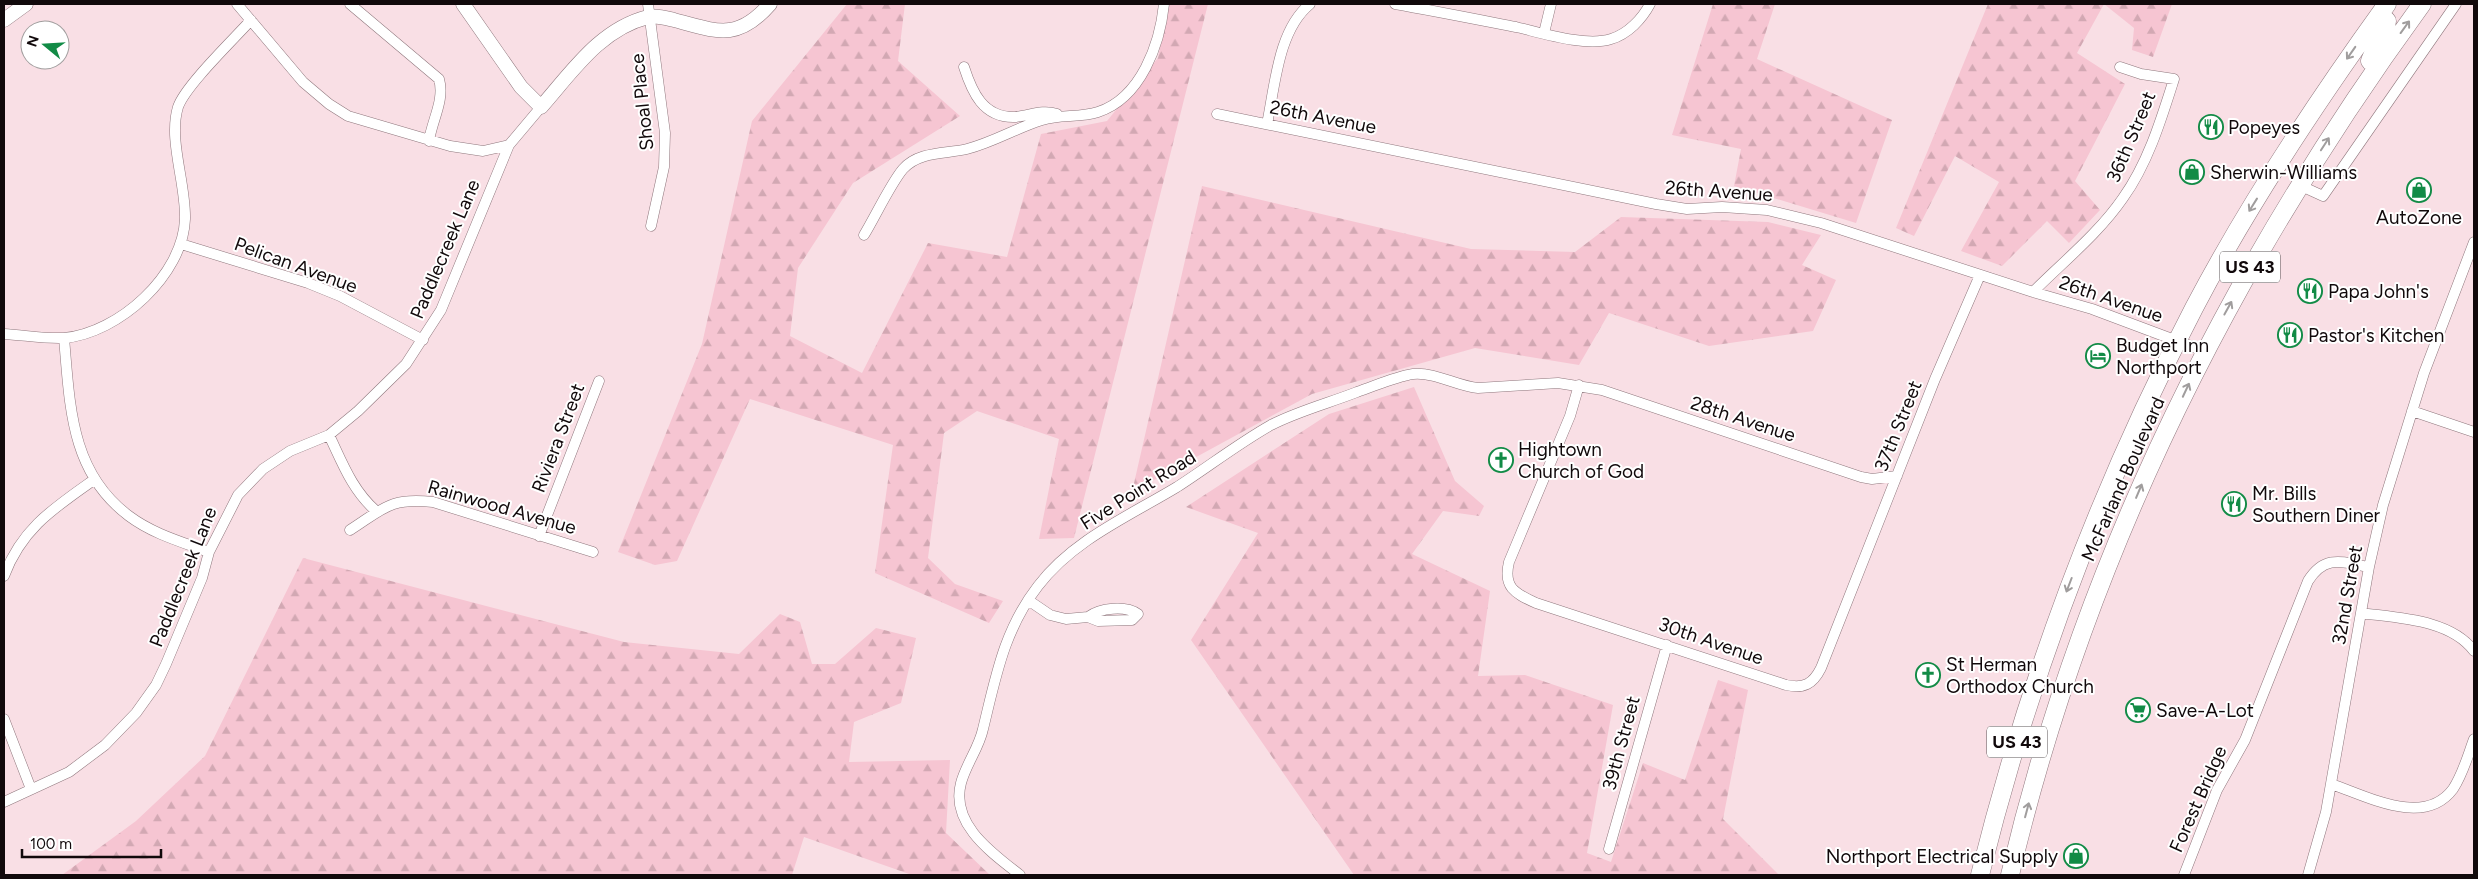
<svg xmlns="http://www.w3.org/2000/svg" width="2478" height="879" font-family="Figtree,sans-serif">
  <defs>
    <pattern id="forest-firs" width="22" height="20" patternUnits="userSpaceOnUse" patternTransform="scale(1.25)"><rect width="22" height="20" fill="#f6c5d2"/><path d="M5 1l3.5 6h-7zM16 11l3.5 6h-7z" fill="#d2a8b3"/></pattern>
  </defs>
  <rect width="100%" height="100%" fill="#f9dfe5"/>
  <path fill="url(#forest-firs)" d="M847,4H905L898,61L960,116L853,183L798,268L790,336L862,373L928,243L1007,257L1041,134L1107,121L1158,58L1168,4H1208L1074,538L1039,539L1059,439L977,411L944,433L928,558L955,584L1003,601L989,623L875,573L893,445L750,399L677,561L655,565L618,552L702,344L752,121Z
    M1713,4H1775L1757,59L1892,120L1856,223L1734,186L1741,149L1672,135Z
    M1988,4H2104L2077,53L2125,84L2075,181L2100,210L2069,243L2047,221L2002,266L1961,251L1999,182L1955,156L1914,236L1896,228Z
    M2104,4H2172L2153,57L2132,50L2134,28Z
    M1202,186L1471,249L1575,252L1621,217L1768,222L1821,235L1802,265L1836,280L1813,331L1709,346L1609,313L1579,365L1475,348L1312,394L1132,492Z
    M1414,387L1455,481L1484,506L1479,516L1443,511L1412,554L1490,591L1478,676L1525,675L1613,705L1587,853L1611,862L1643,763L1685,780L1718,680L1748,690L1723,819L1779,875H1354L1191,640L1258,533L1186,507L1329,414Z
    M303,558L624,642L739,654L780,614L800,622L812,664H835L876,628L916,638L901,703L854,722L849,762L950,760L946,833L990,875H912L804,837L792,875H62L136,821L205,756Z"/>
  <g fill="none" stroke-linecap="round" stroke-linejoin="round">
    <defs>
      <path id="street" d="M237,4L303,82L329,104L348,116L450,146L483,151L509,145
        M350,4L439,79C445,100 432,120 429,141
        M648,4L665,133L664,167L651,226
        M1395,4C1435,11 1475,19 1516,27C1542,33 1586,47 1611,39C1628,34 1642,19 1650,4
        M1544,33L1551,4
        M964,67C972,92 983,118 1015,117C1029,116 1042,109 1057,114
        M1217,114L1656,204L1687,209L1722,207L1767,210L1821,223L2033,292L2092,309L2204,351
        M1267,124C1275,86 1278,30 1310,4
        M2299,185L2323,196L2456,4
        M864,235C875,217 891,183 903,169C919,151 946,154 967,149C994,142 1016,128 1042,120C1060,114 1080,118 1098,112C1141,98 1160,44 1164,4
        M181,244L308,283L340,296L423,340
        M2033,292C2063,262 2099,233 2123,198C2148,163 2161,120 2174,79L2141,74L2120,67
        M4,334C23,335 45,339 64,338C119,333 183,275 185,219C186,183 168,140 178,107C185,86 234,39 251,20
        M64,338C70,405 70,472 129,516C153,534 182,542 209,552
        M1579,385L1570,416L1509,562C1503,587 1514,593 1536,603L1786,685C1804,689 1813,684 1821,668L1935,379L1980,275
        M2412,411L2474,432
        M329,435C342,462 352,490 376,511
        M350,530C383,509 390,497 433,502L593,552
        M539,536L599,381
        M4,576C22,528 54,508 95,479
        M1028,600L1050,615L1066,619L1088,617L1098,621L1132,620L1138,614C1125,605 1100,608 1088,617
        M2361,613C2397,618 2450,619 2474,651
        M4,719L31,789
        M2331,784C2367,796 2424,828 2453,789C2463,774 2468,755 2474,739
        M4,802L69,772L105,745L136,713L156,685L166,664L202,578L209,552L238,495L263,469L290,451L329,435L358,411L406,364L441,310L509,145L541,107
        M1609,849L1667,645
        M1020,875C992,853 950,824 961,783C966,764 979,748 983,729C996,676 1004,630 1038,586C1073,540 1129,516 1177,487C1208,467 1239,443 1271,425C1298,411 1329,403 1357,392C1375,386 1394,377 1413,374C1436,372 1456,386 1478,388L1558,383L1602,390L1861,477L1872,479L1897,476
        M2184,875L2217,790L2245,740L2308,581C2325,554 2342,562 2369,567
        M2308,875L2326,812L2369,567L2383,505L2424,373L2474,242"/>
      <path id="secondary" d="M463,4L521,87L541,107C572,72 600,29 648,17C656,15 666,18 674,20C716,31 737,42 770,4
        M4,20L26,4"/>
      <path id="highway" d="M2370,61C2375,47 2386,36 2387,21L2380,14
        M1980,875C2029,678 2100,488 2194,308C2250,201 2317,101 2387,4
        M2010,875C2085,557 2230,267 2422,4"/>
    </defs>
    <use href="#street" stroke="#8f777d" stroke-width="11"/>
    <use href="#secondary" stroke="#8f777d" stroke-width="15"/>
    <use href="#highway" stroke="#8f777d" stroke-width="19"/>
    <use href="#street" stroke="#fff" stroke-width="10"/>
    <use href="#secondary" stroke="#fff" stroke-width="14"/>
    <use href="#highway" stroke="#fff" stroke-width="18"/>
  </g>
  <defs><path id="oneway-shaft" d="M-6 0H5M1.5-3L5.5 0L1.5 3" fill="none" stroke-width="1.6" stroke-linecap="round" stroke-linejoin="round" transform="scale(1.25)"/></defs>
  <g stroke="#a09d9d">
    <use href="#oneway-shaft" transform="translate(2405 27) rotate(-54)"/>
    <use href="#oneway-shaft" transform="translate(2351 53) rotate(125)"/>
    <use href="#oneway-shaft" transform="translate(2325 144) rotate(-57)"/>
    <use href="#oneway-shaft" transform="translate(2253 205) rotate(122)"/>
    <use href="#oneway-shaft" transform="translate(2228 308) rotate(-61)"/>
    <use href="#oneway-shaft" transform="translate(2186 390) rotate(-65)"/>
    <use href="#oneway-shaft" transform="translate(2139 491) rotate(-67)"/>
    <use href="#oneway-shaft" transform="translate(2069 585) rotate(111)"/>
    <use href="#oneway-shaft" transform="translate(2027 810) rotate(-75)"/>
  </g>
  <defs>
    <symbol id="restaurant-ring" viewBox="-11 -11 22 22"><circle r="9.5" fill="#fff" stroke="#128b46" stroke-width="1.5"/><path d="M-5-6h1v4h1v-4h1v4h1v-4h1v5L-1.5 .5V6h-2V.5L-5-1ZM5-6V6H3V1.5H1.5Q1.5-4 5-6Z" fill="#128b46"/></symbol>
    <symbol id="shop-ring" viewBox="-11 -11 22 22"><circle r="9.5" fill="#fff" stroke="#128b46" stroke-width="1.5"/><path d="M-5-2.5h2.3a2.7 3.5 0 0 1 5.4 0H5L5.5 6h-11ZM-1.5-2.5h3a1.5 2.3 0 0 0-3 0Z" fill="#128b46"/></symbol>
    <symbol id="hotel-ring" viewBox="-11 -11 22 22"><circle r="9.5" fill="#fff" stroke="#128b46" stroke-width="1.5"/><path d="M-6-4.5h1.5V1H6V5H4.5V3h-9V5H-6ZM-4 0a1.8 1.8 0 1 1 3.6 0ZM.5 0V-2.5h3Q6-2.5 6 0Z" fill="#128b46"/></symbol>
    <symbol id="church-ring" viewBox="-11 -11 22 22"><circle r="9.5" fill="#fff" stroke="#128b46" stroke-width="1.5"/><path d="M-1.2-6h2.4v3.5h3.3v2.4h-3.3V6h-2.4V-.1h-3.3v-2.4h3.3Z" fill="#128b46"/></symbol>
    <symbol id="supermarket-ring" viewBox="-11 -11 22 22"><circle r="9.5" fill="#fff" stroke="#128b46" stroke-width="1.5"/><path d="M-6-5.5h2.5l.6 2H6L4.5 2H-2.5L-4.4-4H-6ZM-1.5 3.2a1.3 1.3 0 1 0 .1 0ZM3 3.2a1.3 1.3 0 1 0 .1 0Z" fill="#128b46"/></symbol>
  </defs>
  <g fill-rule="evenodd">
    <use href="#restaurant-ring" x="2197" y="113" width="28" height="28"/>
    <use href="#shop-ring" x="2178" y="158" width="28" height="28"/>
    <use href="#shop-ring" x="2405" y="176" width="28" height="28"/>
    <use href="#restaurant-ring" x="2296" y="277" width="28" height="28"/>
    <use href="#restaurant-ring" x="2276" y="321" width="28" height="28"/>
    <use href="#hotel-ring" x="2084" y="342" width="28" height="28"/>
    <use href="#church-ring" x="1487" y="446" width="28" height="28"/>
    <use href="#restaurant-ring" x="2220" y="490" width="28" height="28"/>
    <use href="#church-ring" x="1914" y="661" width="28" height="28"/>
    <use href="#supermarket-ring" x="2124" y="696" width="28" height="28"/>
    <use href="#shop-ring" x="2062" y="842" width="28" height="28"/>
  </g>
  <g text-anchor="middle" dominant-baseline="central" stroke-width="4" stroke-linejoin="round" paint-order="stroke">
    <g fill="#fff" stroke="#585354" stroke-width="1">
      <rect x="2220" y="251.5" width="60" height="31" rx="4"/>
      <rect x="1987" y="726.5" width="60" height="31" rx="4"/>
    </g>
    <g font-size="18" font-weight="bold" fill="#11090b">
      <text x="2250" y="267">US 43</text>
      <text x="2017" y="742">US 43</text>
    </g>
    <g font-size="19" fill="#11090b" stroke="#fff">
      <text transform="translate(642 102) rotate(-96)">Shoal Place</text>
      <text transform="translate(1323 117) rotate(11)">26th Avenue</text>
      <text transform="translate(2131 137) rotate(-67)">36th Street</text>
      <text transform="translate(1719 191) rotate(4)">26th Avenue</text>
      <text transform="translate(445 249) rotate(-67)">Paddlecreek Lane</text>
      <text transform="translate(296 265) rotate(20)">Pelican Avenue</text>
      <text transform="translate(2111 299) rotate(19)">26th Avenue</text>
      <text transform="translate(1743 419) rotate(18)">28th Avenue</text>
      <text transform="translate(1898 426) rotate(-68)">37th Street</text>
      <text transform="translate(558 438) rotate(-69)">Riviera Street</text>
      <text transform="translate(2123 479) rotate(-66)">McFarland Boulevard</text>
      <text transform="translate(1138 490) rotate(-32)">Five Point Road</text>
      <text transform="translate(502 507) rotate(16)">Rainwood Avenue</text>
      <text transform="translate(183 577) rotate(-68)">Paddlecreek Lane</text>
      <text transform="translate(2347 595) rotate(-80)">32nd Street</text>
      <text transform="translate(1711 641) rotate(19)">30th Avenue</text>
      <text transform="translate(1621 743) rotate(-75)">39th Street</text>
      <text transform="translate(2198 799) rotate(-66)">Forest Bridge</text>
    </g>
    <g font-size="19" fill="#11090b" stroke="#fff" text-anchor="start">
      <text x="2228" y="127">Popeyes</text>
      <text x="2210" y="172">Sherwin-Williams</text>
      <text x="2419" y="217" text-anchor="middle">AutoZone</text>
      <text x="2328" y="291">Papa John's</text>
      <text x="2308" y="335">Pastor's Kitchen</text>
      <text x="2116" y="345">Budget Inn<tspan x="2116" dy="22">Northport</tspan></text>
      <text x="1518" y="449">Hightown<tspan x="1518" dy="22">Church of God</tspan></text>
      <text x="2252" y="493">Mr. Bills<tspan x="2252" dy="22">Southern Diner</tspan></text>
      <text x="1946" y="664">St Herman<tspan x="1946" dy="22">Orthodox Church</tspan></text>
      <text x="2156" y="710">Save-A-Lot</text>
      <text x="2058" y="856" text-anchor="end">Northport Electrical Supply</text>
    </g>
  </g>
  <rect width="2478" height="879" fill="none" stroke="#11090b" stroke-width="10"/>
  <g transform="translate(45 45) rotate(288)"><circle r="24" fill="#ffffff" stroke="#a09d9d"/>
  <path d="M0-4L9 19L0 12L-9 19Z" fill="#128b46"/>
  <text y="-8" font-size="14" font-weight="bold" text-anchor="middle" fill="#11090b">N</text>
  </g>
  <path d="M22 849v8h139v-8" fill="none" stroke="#11090b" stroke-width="2.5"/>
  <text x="30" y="849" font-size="15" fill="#11090b" stroke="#ffffff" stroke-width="4" paint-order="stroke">100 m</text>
</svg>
